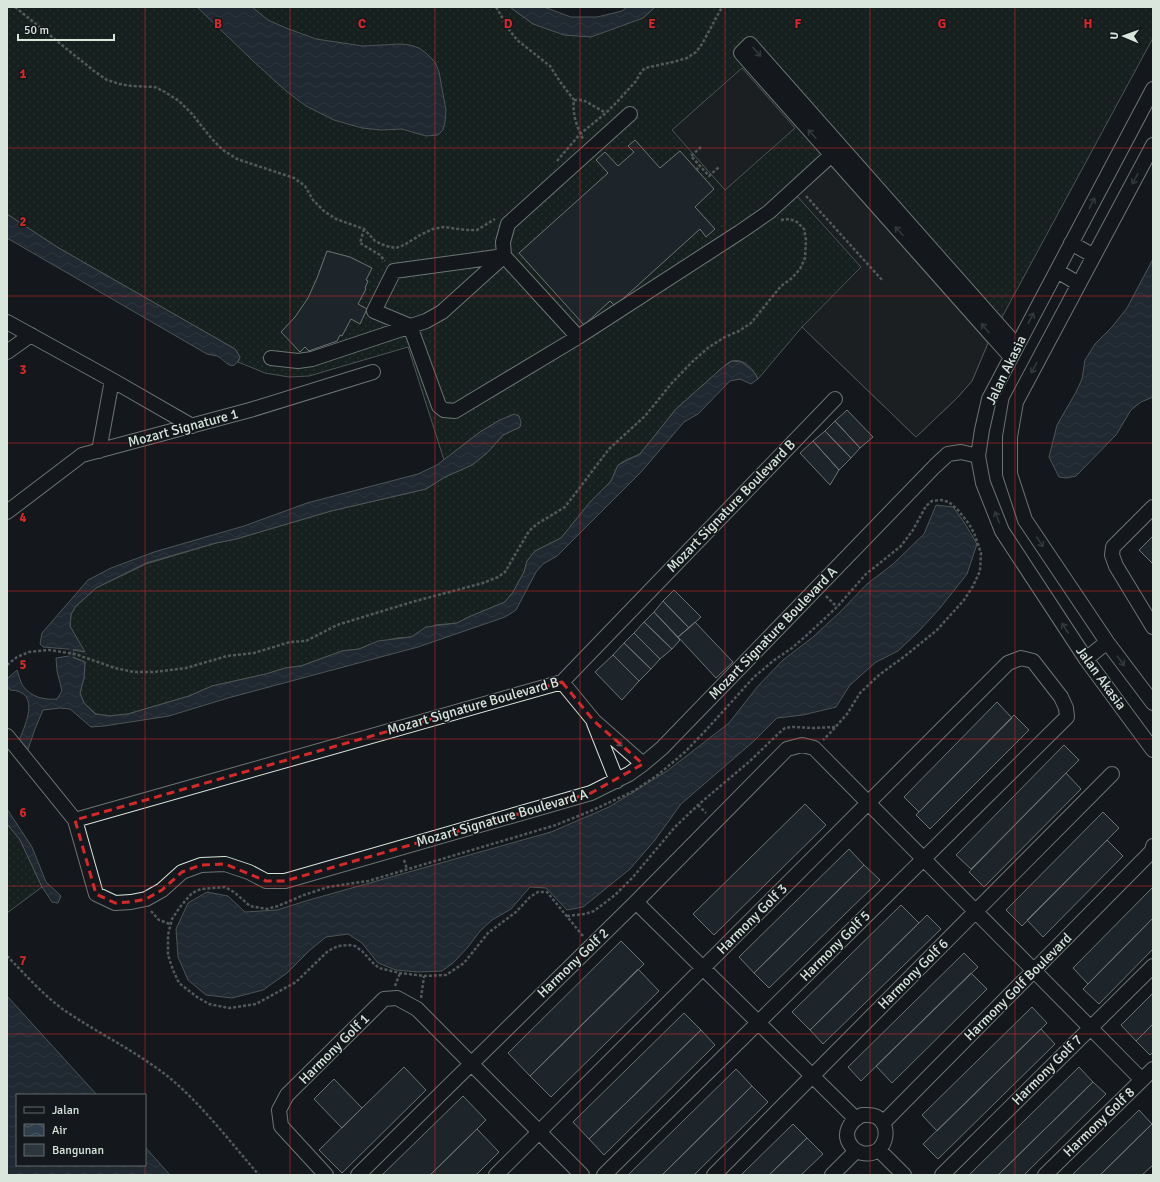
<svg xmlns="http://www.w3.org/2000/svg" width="1160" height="1182" font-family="Signika,sans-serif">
  <defs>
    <pattern id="grass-dots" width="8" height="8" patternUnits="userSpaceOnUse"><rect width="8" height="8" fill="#1a2d24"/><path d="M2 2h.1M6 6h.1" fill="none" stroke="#3b4b43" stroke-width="1.8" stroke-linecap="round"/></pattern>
    <pattern id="water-waves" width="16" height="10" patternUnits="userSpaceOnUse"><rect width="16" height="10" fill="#2f3f4d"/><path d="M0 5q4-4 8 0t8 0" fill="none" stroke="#4c5b66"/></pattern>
  </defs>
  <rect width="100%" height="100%" fill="#14181c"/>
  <path fill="url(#grass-dots)" stroke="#939e99" d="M7,7H510L533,24L643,18L655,7H1153V38L988,343L972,381L957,398L916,437L802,327L758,379C753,369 744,358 732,361C729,362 725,365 723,367L676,409L640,454L626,460L618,465L611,481L591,501L561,538L535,551L527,561L524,572L513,592L505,602L471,616L457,623L435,625L411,637L397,638L369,645L359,649L342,651L301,666L285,668L266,674L212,686L189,696L128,714L110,716L96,714L84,703L80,693L84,678L85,662L73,657V650L84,652L70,626L71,614L76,606L96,588L146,564L216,543L236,539L331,511L426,489L445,477L472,465L488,452L503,435L520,427L500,420L480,432L444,460L408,347L309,376L289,377L265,373L238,362L240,357L235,349L57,247L7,214Z
    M7,824L20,839L42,887L7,913Z"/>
  <path fill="#24282b" stroke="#939e99" d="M742,68L795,128L725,190L672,130Z
    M831,166L988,343L972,381L957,398L916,437L802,327L861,267L797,196Z"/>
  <path fill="url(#water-waves)" stroke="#939e99" d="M197,7H252L268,20L286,28L316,39L363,46L400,44L410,45L419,48L427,54L435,62L439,72L446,110L445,122L443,130L438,135L426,136L402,129L381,130L362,128L334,120L306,106L286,91L251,59Z
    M510,7H544L571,17H597L622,11L627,7H655L643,18L591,37L564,35L533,24Z
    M7,214L57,247L235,349L240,357C232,375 226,360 217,356C214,355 210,355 207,354L7,238Z
    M1153,259V397L1141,402L1131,410L1116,435L1076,476L1067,478L1059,477L1049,457L1057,425L1076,392L1082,379L1085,360L1095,344L1112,327L1127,308Z
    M732,361L742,362L754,372L758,379L751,384L740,379L730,381L698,414L684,422L641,472L557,556L543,564L536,572L516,610L505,617L418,647L228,698L169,716L104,726L91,727L70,709L60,708L43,710L35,729L27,752L17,745C24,728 43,691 10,690L7,686V679L17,670C19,675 20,682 23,686C31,697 43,700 57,699L62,691L57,671L56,658L69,656L85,662L84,678L80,693L84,703L95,714L110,716L128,714L189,696L212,686L266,674L285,668L301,666L342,651L359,649L378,641L411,637L426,627L457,623L471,616L505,602L513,592L524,572L527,561L535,551L561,538L591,501L611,481L618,465L640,454L676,409L723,367Z
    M514,414L519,416L521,422L520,427L503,435L488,452L472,465L445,477L426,489L331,511L236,539L216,543L146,563L96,588L76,606L71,614L70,626L85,652L79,650L43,647L40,644L42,633L88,580L111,568L154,552L244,526L307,503L418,474L437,465L480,432L500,420Z
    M936,505L953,507L964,522L977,544L967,574L940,608L919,631L898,651L876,662L850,685L836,707L803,715L777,718L754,741L681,804L655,840L630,869L583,907L567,910L546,888L530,887L511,909L492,920L480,931L468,947L453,963L442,971L418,972L396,970L378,963L362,943L348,934L326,937L310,950L287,973L263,990L232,998L206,995L188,980L178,957L176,929L188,903L207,892L228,896L245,912L277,910L309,900L551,832L609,807L667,771L729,723L758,686L783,660L813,637L840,612L867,584L893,564L924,534Z
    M7,809L32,847L46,882L61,896L58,903L52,902L42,887L20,840L7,824Z
    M7,996L97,1095H17V1165H145V1147L170,1175H7Z"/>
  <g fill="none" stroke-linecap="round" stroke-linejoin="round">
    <path stroke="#2f3f4d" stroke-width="4" d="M71,650V657"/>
  </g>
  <path fill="#2c363c" stroke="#d8e6dc" d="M635,140L660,168L680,151L714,189L695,207L715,229L706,237L700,229L615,306L610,301L584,325L519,253L608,173L596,160L605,152L618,166L634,152L628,146Z
    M327,251L350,257L372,268L366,280L368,281L365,288L366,289L358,304L367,309L360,324L351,319L342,336L340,335L337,341L309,351L305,347L300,352L281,332L295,317L308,298L317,278Z
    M847,410L873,437L860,448L835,421Z
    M835,421L860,448L851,458L825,431Z
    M825,431L851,458L839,470L813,441Z
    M813,441L839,470L830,485L800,453Z
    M1153,536V564L1139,550Z
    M674,590L701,617L689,628L663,601Z
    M663,601L689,628L678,637L654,612Z
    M654,612L680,640L672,649L644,622Z
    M644,622L672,649L660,659L634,633Z
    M695,622L733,662L716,678L678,637Z
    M634,633L660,659L651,669L624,643Z
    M624,643L651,669L639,681L613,655Z
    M613,655L639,681L622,700L595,672Z
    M997,702L1012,718L919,812L904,797Z
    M1014,715L1029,730L930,829L916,815Z
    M1064,745L1079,760L971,869L956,855Z
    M1066,773L1081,789L984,887L969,872Z
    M805,804L826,825L714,935L693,914Z
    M1103,812L1119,828L1022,926L1006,910Z
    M1107,840L1123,856L1043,937L1027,920Z
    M849,849L864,865L754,973L739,957Z
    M864,865L880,880L769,988L754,973Z
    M1153,887V918L1088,984L1073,968Z
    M901,905L919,923L810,1030L792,1012Z
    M927,915L941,929L823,1044L810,1030Z
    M1153,918V949L1099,1004L1083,989Z
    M621,941L644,964L530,1076L508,1053Z
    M964,953L978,967L861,1081L848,1067Z
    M638,969L659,991L551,1097L530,1076Z
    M971,973L987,989L892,1083L876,1066Z
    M1153,993V1024L1136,1041L1121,1025Z
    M1032,1007L1047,1023L937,1131L922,1115Z
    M684,1013L701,1030L589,1139L573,1122Z
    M1153,1024V1052L1150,1055L1136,1041Z
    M1041,1029L1055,1044L938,1159L923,1144Z
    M701,1030L715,1045L604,1155L589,1139Z
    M404,1067L426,1090L342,1173L319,1150Z
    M1079,1067L1093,1082L998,1175H969Z
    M736,1069L752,1086L662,1175H628Z
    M334,1079L362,1108L342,1128L314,1099Z
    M1093,1082L1106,1094L1024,1175H998Z
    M752,1086L768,1102L694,1175H662Z
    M463,1096L486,1120L477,1129L430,1175H382Z
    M1139,1110L1152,1124L1100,1175H1072Z
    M1153,1123V1165L1142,1175H1100Z
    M793,1124L807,1138L769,1175H741Z
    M477,1129L499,1152L476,1175H430Z
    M807,1138L823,1154L801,1175H769Z"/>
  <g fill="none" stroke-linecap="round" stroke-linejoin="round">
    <defs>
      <path id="minor" d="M1153,89L989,399L982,430L978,456L983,483L1002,531L1086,659L1153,750
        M1153,145L1016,402L1010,437V474L1025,520L1107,642L1153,703
        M1071,243L1094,256
        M504,256L394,271L374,311L410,326L439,406L444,410L455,411L578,337L740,232L769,212L839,148
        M1057,271L1079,284
        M7,322L112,380L192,426
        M578,337L504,256L503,242L508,224L630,114
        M7,352L31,335
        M1011,357L741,53L750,44L1017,346
        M271,358L298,361L312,359L426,321L442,312L504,256
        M99,451L112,380
        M1153,507L1113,547L1112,555L1116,566L1153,627
        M7,512L82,455L250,410L373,372
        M1086,659L1107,642
        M562,682L594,721L643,764
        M594,723L617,781
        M7,736L75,820L96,894L115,903L131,902L146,899L162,890L182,872L201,865L225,864L249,872L266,881H285L591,793L629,774L643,764L662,748L935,466L948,454L961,452L978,456
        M75,820L562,682L835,399
        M636,902L855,1118
        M862,1115C867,1115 872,1114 877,1117C893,1126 886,1158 862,1153C858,1152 855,1151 852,1147C841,1134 850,1121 862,1115Z
        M883,1123L1152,851L1153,846
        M879,1150L904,1175
        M326,1175L281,1126L279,1110L287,1095L384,999L397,998L417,1009L582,1175
        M358,1175L636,902L787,749L802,745L814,748L1142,1080
        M496,1175L1008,663L1021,658L1033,661L1061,697L1066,708L1067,717L604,1175
        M714,1175L1112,774
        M832,1175L856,1151
        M942,1175L1153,966
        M1045,1175L1153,1069"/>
    </defs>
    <use href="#minor" stroke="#d8e6dc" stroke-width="16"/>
    <path stroke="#9da8a2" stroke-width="2.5" stroke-dasharray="3 2" stroke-linecap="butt" d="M15,7L94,71L107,80L120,84L132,86L155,87L165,92L179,101L192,114L212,139L223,150L237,159L294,178L305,186L313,200L324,211L336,219L364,229L375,241L386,246L396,248L404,245L422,234L433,229L444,227L466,230H477L495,219
      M496,7L510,31L517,40L550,66L561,83L574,100C572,114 577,127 583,139
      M574,100H583L606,113
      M701,147L691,156L709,176L719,167
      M557,161L580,134L606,113L617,102L636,81L641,72L645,68L673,62L687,58L696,52L702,44L722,7
      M696,170L700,166
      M806,196L883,281
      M364,229L360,243L380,255L385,261
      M826,596L837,607
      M7,665L17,657L29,652L49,650L75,654L115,668L134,672H154L186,668L227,656L254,653L290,642L306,641L337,625L412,602L483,583L498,577L505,572L529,531L537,524L565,507L609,449L645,416L671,384L692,362L709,347L725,337L739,331L751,323L781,286L792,278L800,269L805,258L806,240L804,229L797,222L790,219L780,220
      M698,805L706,813
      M404,860L407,869
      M151,911L159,920L170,924
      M567,916L585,914L594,911L615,895L633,877L675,827L698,805L750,761L779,733L785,728L793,727L813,728L835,727
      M583,936L547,892H538L530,897L516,912L488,933L464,963L446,975L424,976L400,973L379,968L373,963L362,951L355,946L350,945L338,946L328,951L296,982L256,1004L229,1008L209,1004L197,997L179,983L173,970L168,955V935L172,919L180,907L192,893L201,889L225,887L234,892L250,906L267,909L278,906L304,895L328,887L368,881L556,825L593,810L634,791L659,774L685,752L707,729L754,677L773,661L792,648L807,635L837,607L866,574L901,546L913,530L926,506L932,501L941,500L949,502L958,510L969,524L974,533L981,553L980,571L973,586L964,600L937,630L905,656L879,675L860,693L847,714L831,732L823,740
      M7,956C25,974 43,995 64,1010C99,1034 138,1052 171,1079C204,1107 231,1143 259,1175
      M395,986L400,973
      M421,998L424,976"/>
    <use href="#minor" stroke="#14181c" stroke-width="14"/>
  </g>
  <defs><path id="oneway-shaft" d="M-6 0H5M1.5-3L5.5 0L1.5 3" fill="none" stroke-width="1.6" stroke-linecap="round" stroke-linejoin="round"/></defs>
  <g stroke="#59605f">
    <use href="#oneway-shaft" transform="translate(757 52) rotate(48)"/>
    <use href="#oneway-shaft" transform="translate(812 134) rotate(-132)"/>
    <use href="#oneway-shaft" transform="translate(1135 179) rotate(118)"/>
    <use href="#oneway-shaft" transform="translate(1092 203) rotate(-62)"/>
    <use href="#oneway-shaft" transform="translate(899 231) rotate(-132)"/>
    <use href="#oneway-shaft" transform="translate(1031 318) rotate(-62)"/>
    <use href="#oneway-shaft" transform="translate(985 328) rotate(-131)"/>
    <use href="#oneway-shaft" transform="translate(1034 368) rotate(118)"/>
    <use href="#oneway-shaft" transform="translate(997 517) rotate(-112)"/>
    <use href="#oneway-shaft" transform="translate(1040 542) rotate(56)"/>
    <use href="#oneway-shaft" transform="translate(1065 628) rotate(-123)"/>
    <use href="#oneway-shaft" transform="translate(1121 661) rotate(53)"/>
    <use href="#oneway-shaft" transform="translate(618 742) rotate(41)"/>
  </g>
  <path d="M0 0H1160V1182H0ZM562,682L594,721L643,764L591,793L285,881H266L225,864L201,865L182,872L162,890L146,899L131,902L115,903L96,894L75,820Z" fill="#14181c" fill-opacity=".55" fill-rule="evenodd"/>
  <path fill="none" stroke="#d62828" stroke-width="3" stroke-dasharray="8 5" stroke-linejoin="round" d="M562,682L594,721L643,764L591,793L285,881H266L225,864L201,865L182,872L162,890L146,899L131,902L115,903L96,894L75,820Z"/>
  <path fill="none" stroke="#d62828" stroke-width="1" stroke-opacity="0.55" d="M145,7V1095M290,7V1175M435,7V1175M580,7V1175M725,7V1175M870,7V1175M1015,7V1175M7,148H1153M7,296H1153M7,443H1153M7,591H1153M7,739H1153M7,886H1153M7,1034H1153M145,1095V1165M145,1165V1175"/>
  <g text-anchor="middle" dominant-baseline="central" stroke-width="3" stroke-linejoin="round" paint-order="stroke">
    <g font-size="14" fill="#d8e6dc" stroke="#14181c">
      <text transform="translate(1006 370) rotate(-64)">Jalan Akasia</text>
      <text transform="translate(183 428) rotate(-15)">Mozart Signature 1</text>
      <text transform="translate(731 506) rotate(-46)">Mozart Signature Boulevard B</text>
      <text transform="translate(773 633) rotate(-46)">Mozart Signature Boulevard A</text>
      <text transform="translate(1101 678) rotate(54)">Jalan Akasia</text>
      <text transform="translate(473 706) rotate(-16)">Mozart Signature Boulevard B</text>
      <text transform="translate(502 818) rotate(-16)">Mozart Signature Boulevard A</text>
      <text transform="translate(752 919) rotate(-45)">Harmony Golf 3</text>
      <text transform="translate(835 946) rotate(-45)">Harmony Golf 5</text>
      <text transform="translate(573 963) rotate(-44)">Harmony Golf 2</text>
      <text transform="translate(913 974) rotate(-45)">Harmony Golf 6</text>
      <text transform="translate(1018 987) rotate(-45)">Harmony Golf Boulevard</text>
      <text transform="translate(334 1049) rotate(-45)">Harmony Golf 1</text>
      <text transform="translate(1047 1070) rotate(-45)">Harmony Golf 7</text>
      <text transform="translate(1099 1122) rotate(-44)">Harmony Golf 8</text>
    </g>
  </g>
  <g font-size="13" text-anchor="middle" font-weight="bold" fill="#d62828" stroke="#14181c" stroke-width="3" stroke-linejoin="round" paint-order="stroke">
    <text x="218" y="28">B</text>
    <text x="362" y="28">C</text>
    <text x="508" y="28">D</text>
    <text x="652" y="28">E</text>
    <text x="798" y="28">F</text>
    <text x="942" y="28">G</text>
    <text x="1088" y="28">H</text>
    <text x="23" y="78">1</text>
    <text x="23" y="226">2</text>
    <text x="23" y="374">3</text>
    <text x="23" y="522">4</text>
    <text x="23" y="669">5</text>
    <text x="23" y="817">6</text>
    <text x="23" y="965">7</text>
  </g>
  <rect width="1160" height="1182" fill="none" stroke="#d8e6dc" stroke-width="16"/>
  <rect x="16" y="1094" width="130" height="72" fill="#14181c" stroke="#626a69"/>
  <rect x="24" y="1107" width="20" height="6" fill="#14181c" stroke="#626a69"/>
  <text x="52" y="1114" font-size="12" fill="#d8e6dc">Jalan</text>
  <rect x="24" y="1124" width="20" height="12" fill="url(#water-waves)" stroke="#626a69"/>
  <text x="52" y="1134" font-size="12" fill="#d8e6dc">Air</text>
  <rect x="24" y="1144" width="20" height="12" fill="#2c363c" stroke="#626a69"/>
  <text x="52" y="1154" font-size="12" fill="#d8e6dc">Bangunan</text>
  <g transform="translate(1124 36) rotate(272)" stroke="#14181c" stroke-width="3" paint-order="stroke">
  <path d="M0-3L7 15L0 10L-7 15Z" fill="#d8e6dc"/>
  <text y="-6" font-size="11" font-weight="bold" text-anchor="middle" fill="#d8e6dc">U</text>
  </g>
  <path d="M18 34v6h96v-6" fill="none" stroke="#d8e6dc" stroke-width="2"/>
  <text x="24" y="34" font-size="12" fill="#d8e6dc" stroke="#14181c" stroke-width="3" paint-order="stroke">50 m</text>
</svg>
